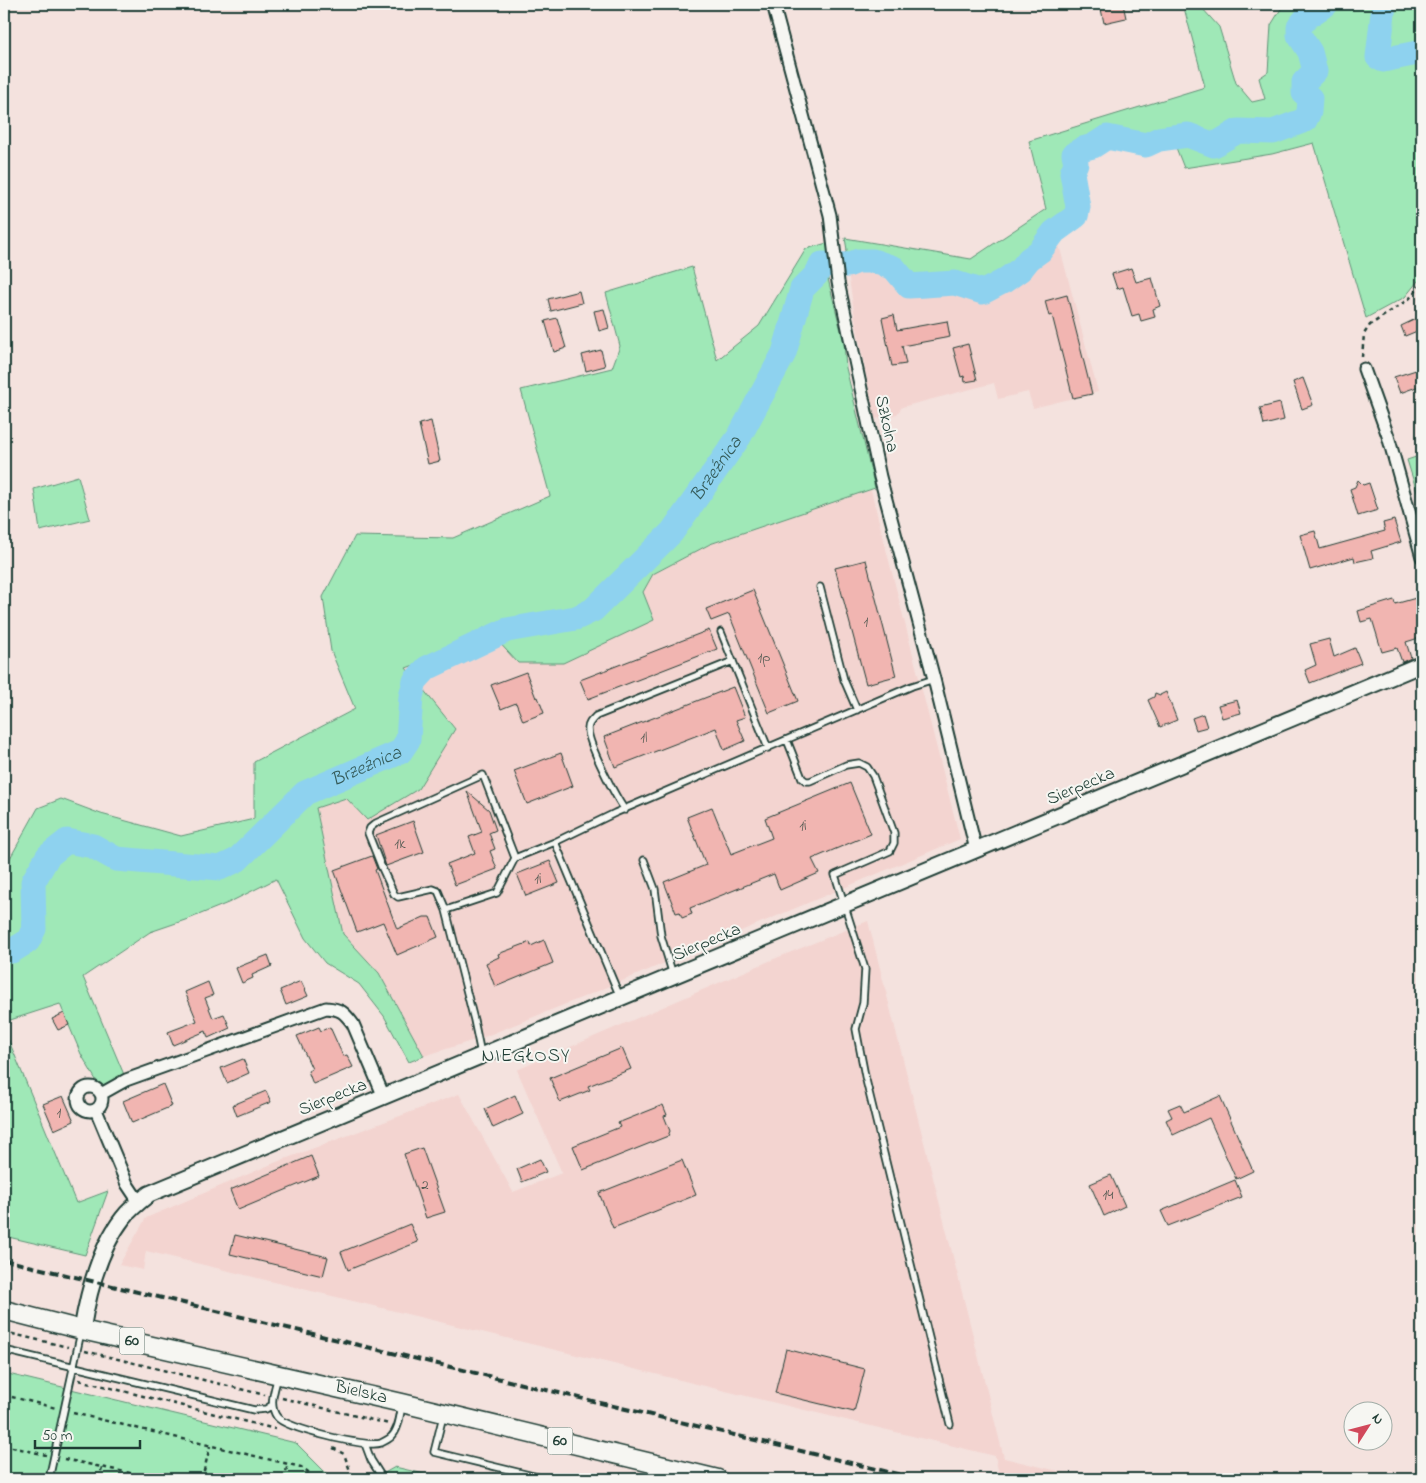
<svg xmlns="http://www.w3.org/2000/svg" width="1426" height="1483" font-family="'Indie Flower',sans-serif">
  <rect width="100%" height="100%" fill="#f4e2de"/>
  <filter id="ink" filterUnits="userSpaceOnUse"><feTurbulence type="fractalNoise" baseFrequency=".02" numOctaves="2"/><feDisplacementMap in="SourceGraphic" scale="10" xChannelSelector="R" yChannelSelector="G"/><feConvolveMatrix kernelMatrix="1 2 1 2 8 2 1 2 1" color-interpolation-filters="sRGB"/></filter>
  <g filter="url(#ink)">
    <path fill="#f3d4d0" d="M1057,237L1098,392L1033,408L1028,392L998,399L994,383L902,407L897,414L875,419L855,318L848,272L861,267L879,273L886,272L896,277L904,290L959,288L981,296L1010,281L1033,258L1045,250Z
      M871,490L960,839L603,989L484,1037L424,1056L379,973L343,934L316,807L346,798L367,820L418,789L455,729L406,669L460,648L485,627L643,592L653,574L710,544Z
      M868,921L1004,1458L1091,1479H1000L995,1456L146,1251L143,1270L119,1265L146,1218L274,1163L459,1094L513,1192L562,1173L517,1070L774,959Z"/>
    <path fill="#9fe8b7" stroke="#5f9276" d="M1183,4H1201L1202,8L1219,27L1236,83L1252,102L1265,99L1259,78L1268,72L1271,25L1284,4H1318L1295,26V36L1306,53L1310,69L1301,80V94L1306,99L1303,119L1273,128L1237,129L1213,142L1188,133L1153,138L1147,142L1106,135L1089,144L1080,145L1071,154L1073,162L1068,173L1075,210C1068,221 1063,220 1053,227C1042,236 1040,250 1025,255L1019,268L1008,275L983,288L945,278L924,284L908,281L903,267C877,255 874,249 845,259L843,256L847,250L845,238L971,259L1046,209L1029,141L1205,87Z
      M1331,4H1380L1377,17L1375,61L1379,63L1422,56V276L1405,297L1366,318L1314,143L1272,154L1184,168L1173,140L1188,138L1213,148L1237,134L1273,137L1308,122L1312,116L1313,99L1306,90L1310,81L1319,70L1314,52L1301,34L1302,27Z
      M1387,4H1422V48L1384,58L1380,56Z
      M827,243L830,262L828,279L844,343L846,368L875,488L710,544L653,574L643,592L654,620L563,663H518L485,627L460,648L406,668L455,729L418,789L367,820L346,798L316,808L343,934L379,973L424,1056L409,1062L384,1016L359,984L325,963L305,938L276,879L228,903L191,918L150,932L83,977L125,1077L100,1087L81,1054L60,1004L4,1022V869L38,808L61,799L101,814L181,836L254,819V762L355,709L331,651L323,597L355,536L453,538L550,496L521,390L612,368L620,346L606,293L692,267L717,360L759,326L806,249Z
      M1422,455V504L1421,505L1407,460Z
      M78,476L90,519L40,531L34,489Z
      M4,1029L76,1203L108,1191L85,1255L4,1236Z
      M4,1373L296,1443L332,1479H4Z
      M395,1467L445,1479H374Z"/>
    <g fill="none" stroke-linecap="round" stroke-linejoin="round">
      <g stroke="#8ed2ef" stroke-width="25">
        <path d="M1384,4L1378,57L1383,60L1422,52"/>
        <path id="s1" d="M4,949L12,951L28,941L34,929L33,882L48,856L67,841L93,846L116,859L220,868L237,860L305,793L400,752L408,740L411,697L415,681L427,668L507,630L576,618L593,610L672,532L739,437L784,353L802,289L816,275L822,264L848,265L858,261H873L894,268L909,286L955,283L983,292L1004,281L1021,269L1029,259L1040,251L1054,232L1076,216L1078,207L1072,173L1076,163L1074,154L1082,149L1093,146L1107,137L1146,145L1159,139L1188,135L1214,145L1238,131L1273,132L1305,120L1309,112L1310,98L1304,93V82L1315,71L1310,52L1299,35V27L1308,16L1326,4"/>
      </g>
    </g>
    <path fill="#f1b5b1" stroke="#1f3d34" d="M1123,4L1126,18L1104,23L1101,9Z
      M1131,268L1136,282L1152,278L1160,306L1153,309L1155,317L1141,321L1139,314L1132,316L1123,287L1117,289L1112,274Z
      M579,291L582,303L551,311L548,299Z
      M1067,295L1092,394L1073,398L1052,315L1049,316L1045,301Z
      M604,309L609,328L599,331L594,311Z
      M894,315L897,330L947,321L950,337L902,346L906,364L892,366L882,318Z
      M1422,316V329L1405,336L1401,326Z
      M557,318L566,348L554,352L545,321Z
      M968,344L977,380L965,382L964,376L961,377L953,348Z
      M601,350L605,366L586,371L582,355Z
      M1416,370L1422,385L1400,393L1394,377Z
      M1303,378L1313,405L1302,409L1293,382Z
      M1280,403L1284,420L1264,425L1260,408Z
      M431,421L440,461L428,464L419,424Z
      M1358,480L1363,485L1369,483L1378,510L1358,516L1350,489L1355,487Z
      M1394,520L1401,542L1371,551L1373,558L1355,562L1354,557L1310,570L1300,535L1315,531L1320,549L1385,531L1383,523Z
      M866,560L896,676L866,684L835,568Z
      M753,590L798,701L769,713L729,614L711,621L706,609Z
      M1416,598L1422,618V637L1406,642L1411,658L1402,662L1397,648L1382,652L1372,619L1361,622L1358,611L1394,600L1395,604Z
      M709,630L717,649L588,699L580,680Z
      M1329,639L1334,657L1355,648L1361,663L1310,683L1305,670L1316,665L1310,644Z
      M526,672L536,698L538,697L544,713L523,721L516,703L501,709L491,685Z
      M733,687L745,717L736,720L745,741L724,750L716,728L615,767L604,737Z
      M1166,692L1177,720L1160,727L1148,700L1154,697L1155,693L1160,695Z
      M1237,700L1241,713L1222,718L1218,705Z
      M1203,714L1207,727L1196,730L1192,718Z
      M561,753L573,786L527,804L514,771Z
      M850,783L871,834L812,859L819,873L780,890L774,874L690,908L692,914L682,918L680,912L676,913L664,882L706,865L687,817L712,807L731,854L772,838L765,818Z
      M467,791L489,810L496,830L489,833L495,849L490,851L497,869L455,885L447,864L475,853L469,837L482,832Z
      M413,821L424,852L386,866L376,835Z
      M372,856L377,869L375,870L397,929L424,917H430L438,937L397,955L383,922L357,932L334,870Z
      M550,861L559,883L526,896L517,874Z
      M544,940L553,963L495,987L486,963L499,957L498,954L530,942L531,946Z
      M268,955L272,966L252,975L253,978L242,983L236,968Z
      M301,981L308,996L286,1005L280,990Z
      M208,982L213,995L205,998L213,1018L224,1014L230,1028L208,1038L206,1031L173,1045L168,1032L197,1021L185,992Z
      M64,1013L69,1025L58,1030L52,1019Z
      M319,1027L321,1031L330,1027L343,1056L347,1055L353,1067L313,1084L308,1071L312,1069L297,1036Z
      M622,1048L631,1069L588,1086L590,1090L560,1102L550,1078Z
      M243,1059L249,1073L227,1083L221,1068Z
      M163,1084L172,1106L132,1123L123,1101Z
      M266,1091L271,1102L237,1116L233,1105Z
      M515,1095L523,1114L493,1128L485,1109Z
      M63,1096L74,1121L54,1130L43,1104Z
      M1220,1096L1253,1171L1236,1179L1209,1118L1173,1135L1166,1120L1172,1117L1168,1109L1180,1104L1184,1112Z
      M663,1105L667,1115L664,1116L670,1131L668,1136L583,1170L573,1146L620,1127L618,1123Z
      M422,1148L445,1212L426,1218L404,1154Z
      M311,1156L319,1176L238,1210L230,1190Z
      M540,1159L546,1172L522,1182L517,1169Z
      M682,1160L696,1195L613,1228L599,1193Z
      M1111,1175L1125,1206L1104,1216L1090,1184Z
      M1235,1180L1242,1197L1168,1226L1161,1211Z
      M410,1224L418,1242L348,1270L341,1252Z
      M235,1235L328,1257L323,1276L230,1254Z
      M786,1349L865,1369L854,1412L775,1393Z"/>
    <g fill="none" stroke-linecap="round" stroke-linejoin="round">
      <defs>
        <path id="lane" d="M820,587L844,680L857,710
          M721,632L768,748
          M787,740L802,778L806,781H810L846,765L859,763L867,767L873,776L894,833V843L890,851L835,875L865,969L863,1003L856,1029L865,1076L950,1424
          M625,810C615,796 588,744 588,729C588,723 592,720 596,716L733,661
          M555,842L615,813L912,686L934,679
          M644,860L655,889L661,936L673,975
          M446,910L438,891L433,889L398,897L394,894L381,866L368,833L370,828L376,823L483,775L515,858
          M481,1054L474,1020L446,910L497,893L515,858L555,842L620,997
          M4,1350L254,1410L266,1409L272,1405
          M278,1376C275,1389 268,1405 277,1417C285,1428 367,1448 381,1443C383,1442 389,1439 391,1437C399,1430 400,1415 402,1405
          M443,1416L434,1452L546,1479
          M365,1444L371,1460L383,1479
          M49,1479L81,1332"/>
        <path id="street" d="M773,4L830,215L838,282L880,477L934,679L976,850
          M1364,369L1388,436L1422,557
          M78 1099a12 12 0 1 1 24 0a12 12 0 1 1-24 0Z
          M101,1094L126,1080L326,1008C341,1009 344,1012 353,1024L384,1097
          M96,1110L127,1184L139,1202"/>
        <path id="secondary" d="M82,1330C88,1293 99,1249 123,1218C130,1209 140,1201 149,1194L1422,664"/>
        <path id="primary" d="M4,1310L82,1330L402,1403L718,1479"/>
      </defs>
      <use href="#lane" stroke="#1f3d34" stroke-width="9"/>
      <use href="#street" stroke="#1f3d34" stroke-width="15"/>
      <use href="#secondary" stroke="#1f3d34" stroke-width="19"/>
      <use href="#primary" stroke="#1f3d34" stroke-width="21"/>
      <path stroke="#1f3d34" stroke-width="2.5" stroke-dasharray="4 4" stroke-linecap="butt" d="M1362,357L1364,334L1370,325L1409,299L1422,284
        M4,1332L68,1347
        M85,1351L265,1395
        M79,1380L275,1429
        M4,1395L56,1408
        M282,1398L389,1424
        M73,1413L301,1467L307,1471L315,1479
        M4,1445L46,1455
        M333,1448L344,1454L353,1479
        M64,1459L158,1479
        M99,1479L102,1467
        M202,1479L210,1446
        M284,1479L288,1464"/>
      <use href="#lane" stroke="#f6f6f2" stroke-width="5.5"/>
      <use href="#street" stroke="#f6f6f2" stroke-width="11"/>
      <use href="#secondary" stroke="#f6f6f2" stroke-width="15"/>
      <use href="#primary" stroke="#f6f6f2" stroke-width="18"/>
      <path stroke="#1f3d34" stroke-width="4" stroke-dasharray="8 4" stroke-linecap="butt" d="M4,1260L918,1479"/>
    </g>
  </g>
  <g text-anchor="middle" dominant-baseline="central" stroke-width="4" stroke-linejoin="round" paint-order="stroke">
    <g font-size="15" fill="#545b53">
      <text x="866" y="622">1</text>
      <text x="764" y="658">1p</text>
      <text x="644" y="738">1l</text>
      <text x="803" y="826">1i</text>
      <text x="400" y="844">1k</text>
      <text x="538" y="879">1i</text>
      <text x="59" y="1113">1</text>
      <text x="425" y="1185">2</text>
      <text x="1108" y="1195">14</text>
    </g>
    <g fill="#f6f6f2" stroke="#60746d" stroke-width="1">
      <rect x="119.5" y="1327.5" width="25" height="27" rx="4"/>
      <rect x="547.5" y="1427.5" width="25" height="27" rx="4"/>
    </g>
    <g font-size="16" font-weight="bold" fill="#1f3d34">
      <text x="132" y="1341">60</text>
      <text x="560" y="1441">60</text>
    </g>
    <g font-size="18" fill="#1f3d34" stroke="#f6f6f2">
      <text transform="translate(886 424) rotate(78)">Szkolna</text>
      <text transform="translate(1081 787) rotate(-23)">Sierpecka</text>
      <text transform="translate(707 943) rotate(-23)">Sierpecka</text>
      <text transform="translate(333 1098) rotate(-22)">Sierpecka</text>
      <text transform="translate(361 1393) rotate(13)">Bielska</text>
    </g>
    <g font-size="19" font-style="italic" fill="#355b59" stroke="#f6f6f2">
      <text stroke="none"><textPath href="#s1" startOffset="974">Brzeźnica</textPath></text>
      <text stroke="none"><textPath href="#s1" startOffset="480">Brzeźnica</textPath></text>
    </g>
    <g font-size="19" letter-spacing="1" fill="#1f3d34" stroke="#f6f6f2">
      <text x="526" y="1056">NIEGŁOSY</text>
    </g>
  </g>
  <rect width="1426" height="1483" fill="none" stroke="#f6f6f2" stroke-width="20"/>
  <rect x="10" y="10" width="1406" height="1463" fill="none" stroke="#1f3d34" stroke-width="2" filter="url(#ink)"/>
  <g transform="translate(1368 1426) rotate(54)"><circle r="24" fill="#f6f6f2" stroke="#a0aca6"/>
  <path d="M0-4L9 19L0 12L-9 19Z" fill="#d1495b"/>
  <text y="-8" font-size="14" font-weight="bold" text-anchor="middle" fill="#1f3d34">N</text>
  </g>
  <path d="M35 1440v8h105v-8" fill="none" stroke="#1f3d34" stroke-width="2.5"/>
  <text x="42" y="1440" font-size="15" fill="#1f3d34" stroke="#f6f6f2" stroke-width="4" paint-order="stroke">50 m</text>
</svg>
